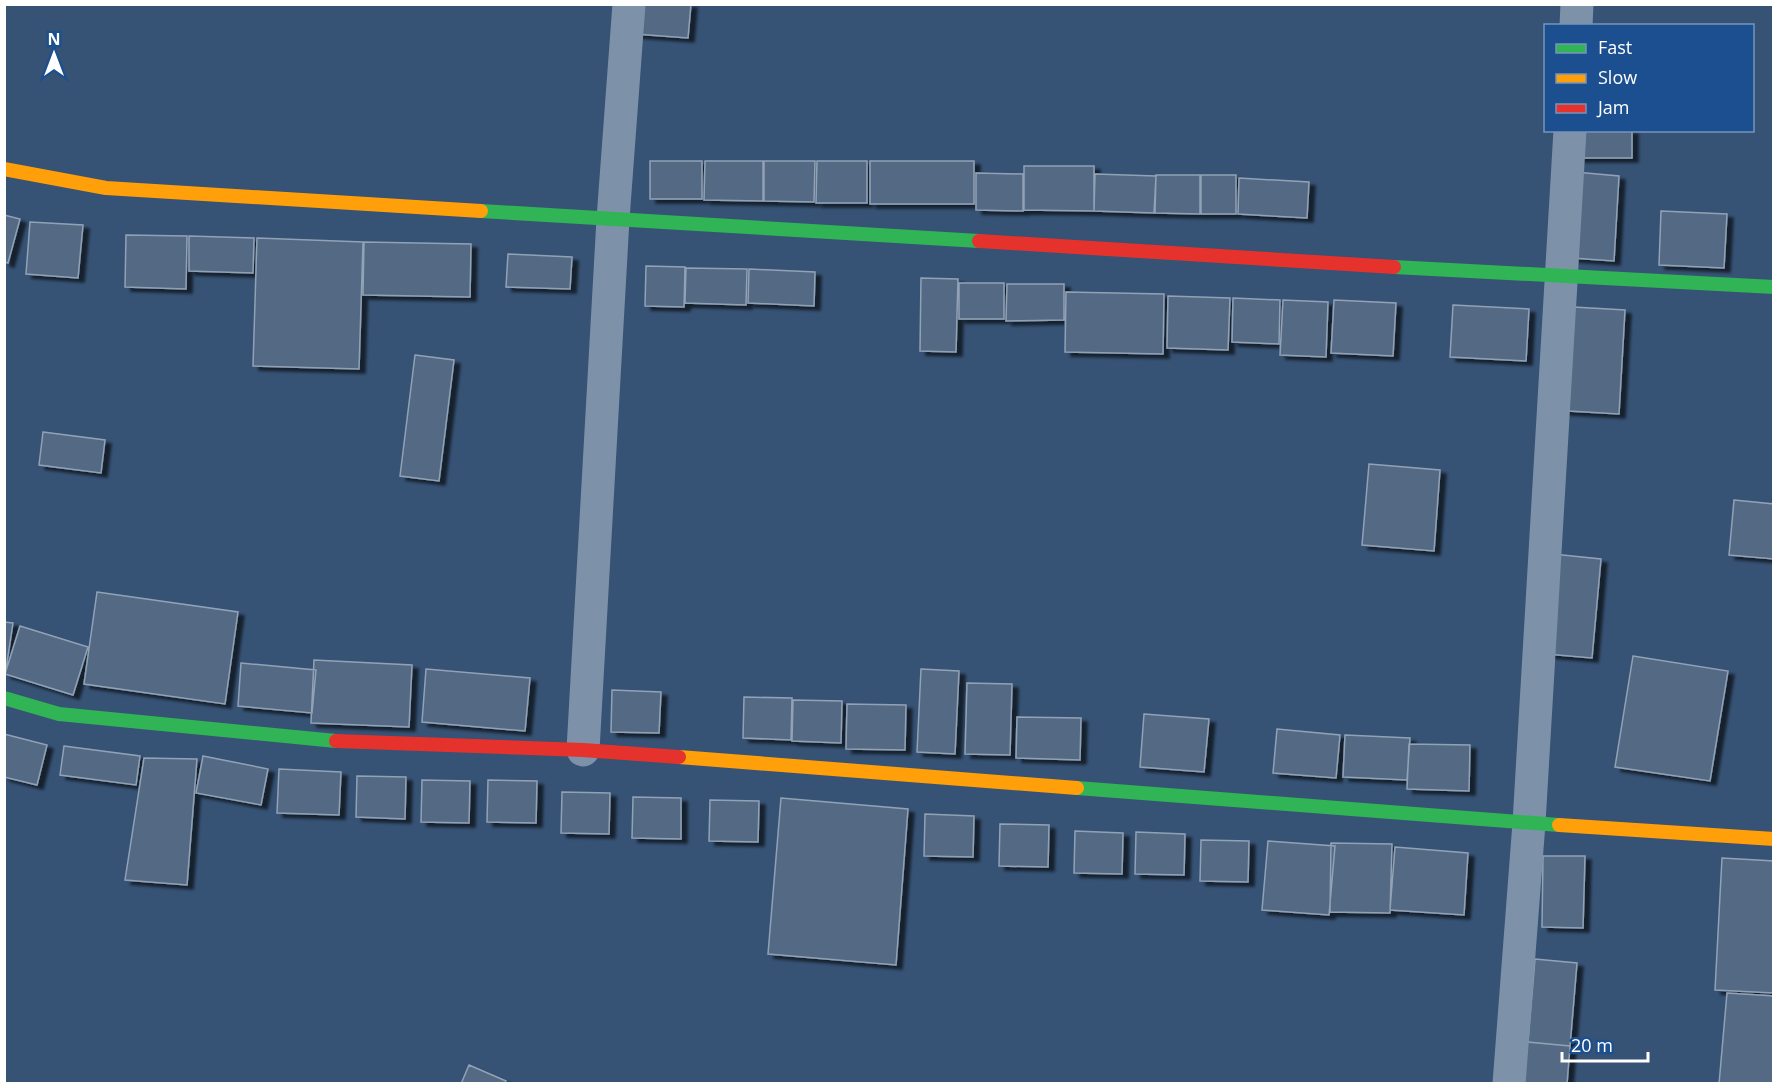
<svg xmlns="http://www.w3.org/2000/svg" width="1778" height="1088" font-family="'Open Sans',sans-serif">
  <defs>
    <filter id="shadow"><feDropShadow dx="6" dy="4" stdDeviation="1.5" flood-color="#0009"/></filter>
  </defs>
  <rect width="100%" height="100%" fill="#365274"/>
  <path fill="#526984" stroke="#92a2b6" stroke-width="1.5" filter="url(#shadow)" d="M638,4H691L688,38L635,34Z
    M1567,130H1632V158H1567Z
    M650,161H702V199H650Z
    M705,161H763V201L704,200Z
    M764,161H815L814,202L764,201Z
    M817,161H867V203H816Z
    M870,161H974V204H870Z
    M1024,166H1094V211L1024,210Z
    M1564,171L1619,176L1614,261L1558,257Z
    M976,173L1023,174V211L976,210Z
    M1095,174L1156,176L1154,213L1094,211Z
    M1156,175H1200V214L1155,213Z
    M1201,175H1236V214H1201Z
    M1239,178L1309,182L1307,218L1238,214Z
    M1661,211L1727,214L1724,268L1659,265Z
    M4,215L20,219L8,263L4,262Z
    M30,222L83,225L78,278L26,274Z
    M126,235L187,236L186,289L125,287Z
    M189,236L254,238L253,273L189,271Z
    M257,238L363,242L359,369L253,366Z
    M364,242L471,244L470,297L363,295Z
    M508,254L572,257L570,289L506,287Z
    M646,266L685,267L684,307L645,306Z
    M686,268L747,269L746,305L685,303Z
    M749,269L815,272L814,306L748,303Z
    M921,278L958,279L956,352L920,351Z
    M959,283H1004V319H959Z
    M1007,284H1064V320L1006,321Z
    M1066,292L1164,294L1163,354L1065,352Z
    M1168,296L1230,298L1228,350L1167,348Z
    M1233,298L1280,300L1279,344L1232,342Z
    M1283,300L1328,302L1326,357L1280,355Z
    M1334,300L1396,303L1393,356L1331,353Z
    M1453,305L1529,309L1526,361L1450,357Z
    M1556,306L1625,310L1619,414L1551,410Z
    M415,355L454,360L439,481L400,476Z
    M43,432L105,440L101,473L39,465Z
    M1369,464L1440,470L1434,551L1362,545Z
    M1734,500L1774,504V559L1729,555Z
    M1543,553L1601,559L1592,658L1535,653Z
    M97,592L238,612L225,704L84,684Z
    M4,622L13,623L6,669L4,668Z
    M20,626L88,647L73,695L5,674Z
    M1633,656L1728,671L1710,781L1615,767Z
    M314,660L412,665L409,727L311,723Z
    M241,663L316,670L312,713L238,706Z
    M426,669L530,678L525,731L422,722Z
    M921,669L959,671L955,754L917,752Z
    M967,683L1012,684L1010,755L965,754Z
    M612,690L661,692L659,733L611,732Z
    M744,697L792,698L791,740L743,738Z
    M793,700L842,701L841,743L792,741Z
    M847,704L906,705L905,750L846,749Z
    M1144,714L1209,719L1204,772L1140,767Z
    M1017,717L1081,718L1080,760L1016,758Z
    M1277,729L1340,735L1336,778L1273,773Z
    M4,734L47,745L37,785L4,777Z
    M1345,735L1410,738L1407,780L1343,777Z
    M1409,744L1470,745L1469,791L1407,789Z
    M64,746L140,756L136,785L60,775Z
    M203,756L268,769L261,805L196,793Z
    M144,758L197,759L187,885L125,880Z
    M279,769L341,772L339,815L277,813Z
    M357,776L406,777L405,819L356,817Z
    M422,780L470,781L469,823L421,822Z
    M488,780L537,781L536,823L487,822Z
    M562,792L610,793L609,834L561,833Z
    M633,797L681,798V839L632,838Z
    M781,798L908,809L896,965L768,954Z
    M710,800L759,801L758,842L709,841Z
    M925,814L974,816L973,857L924,856Z
    M1000,824L1049,825L1048,867L999,866Z
    M1075,831L1123,833L1122,874L1074,873Z
    M1136,832L1185,834L1184,875L1135,874Z
    M1201,840L1249,841L1248,882L1200,881Z
    M1268,841L1335,846L1329,915L1262,910Z
    M1331,843L1392,844L1390,913L1330,912Z
    M1395,847L1468,853L1464,915L1390,910Z
    M1543,856H1585L1583,928L1542,927Z
    M1722,858L1774,861V993L1715,990Z
    M1535,959L1577,963L1570,1046L1528,1042Z
    M1727,993L1774,996V1084H1719Z
    M1527,1042L1570,1046L1567,1084H1523Z
    M469,1065L506,1081L505,1084H461Z"/>
  <g fill="none" stroke-linecap="round" stroke-linejoin="round">
    <path stroke="#7d92a8" stroke-width="33" d="M1576,26L1577,4
      M583,750L613,219L629,4
      M1509,1084L1529,823L1570,130"/>
    <path stroke="#30b455" stroke-width="14" d="M481,211L979,241
      M1394,267L1774,287
      M4,698L59,714L336,741
      M1077,788L1559,825"/>
    <path stroke="#ff9f0a" stroke-width="14" d="M4,169L106,188L481,211
      M679,757L1077,788
      M1559,825L1774,839"/>
    <path stroke="#e5322d" stroke-width="14" d="M979,241L1394,267
      M336,741L583,750L679,757"/>
  </g>
  <rect width="1778" height="1088" fill="none" stroke="#ffffff" stroke-width="12"/>
  <rect x="1544" y="24" width="210" height="108" fill="#1b4f8f" stroke="#7695bc" stroke-width="1.5"/>
  <rect x="1556" y="44" width="30" height="9" fill="#30b455" stroke="#7695bc" stroke-width="1.5"/>
  <text x="1598" y="54" font-size="18" fill="#ffffff">Fast</text>
  <rect x="1556" y="74" width="30" height="9" fill="#ff9f0a" stroke="#7695bc" stroke-width="1.5"/>
  <text x="1598" y="84" font-size="18" fill="#ffffff">Slow</text>
  <rect x="1556" y="104" width="30" height="9" fill="#e5322d" stroke="#7695bc" stroke-width="1.5"/>
  <text x="1598" y="114" font-size="18" fill="#ffffff">Jam</text>
  <g transform="translate(54 54)" stroke="#1b4f8f" stroke-width="4.5" paint-order="stroke">
  <path d="M0-4.5L10 22L0 15L-10 22Z" fill="#ffffff"/>
  <text y="-9" font-size="16" font-weight="bold" text-anchor="middle" fill="#ffffff">N</text>
  </g>
  <path d="M1562 1052v9h86v-9" fill="none" stroke="#ffffff" stroke-width="3"/>
  <text x="1571" y="1052" font-size="18" fill="#ffffff" stroke="#1b4f8f" stroke-width="4.5" paint-order="stroke">20 m</text>
</svg>
